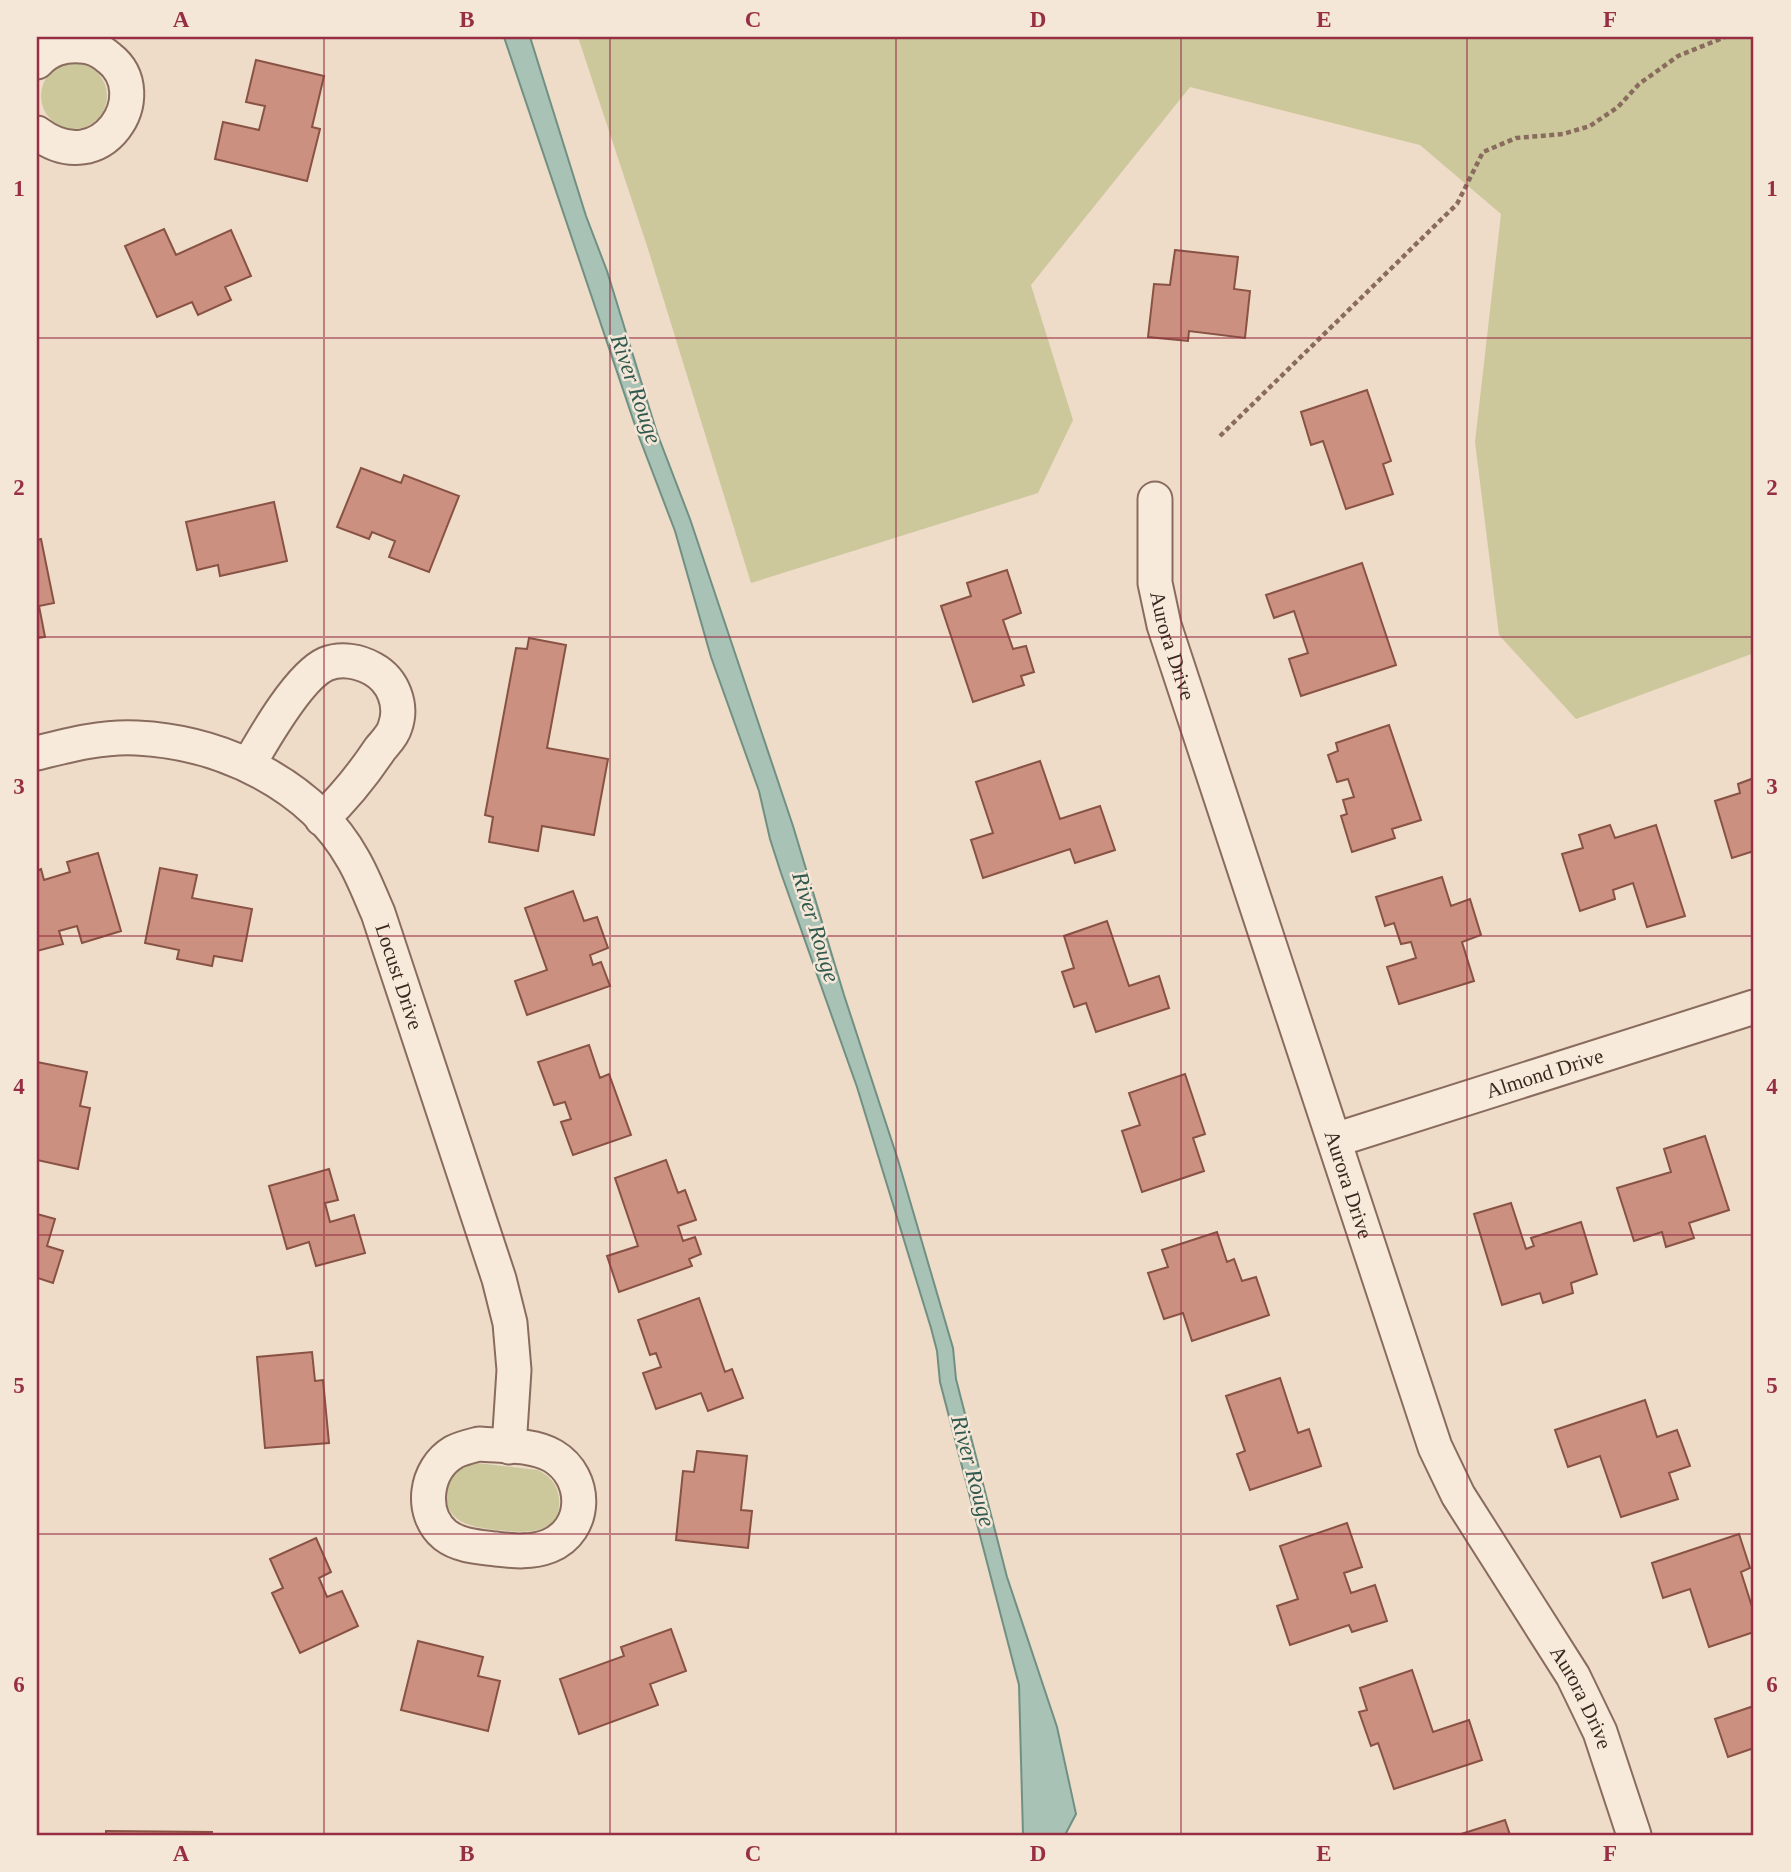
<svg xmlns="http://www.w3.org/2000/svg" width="1791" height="1872" font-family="'Times New Roman',serif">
  <rect width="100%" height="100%" fill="#eedbc8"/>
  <path fill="#ccc89c" d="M578,37H1754V653L1576,719L1499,635L1475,442L1501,214L1420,145L1190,87L1031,285L1073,420L1038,493L751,583L648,249Z
    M41 96a33 33 0 1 1 66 0a33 33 0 1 1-66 0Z
    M477,1463L538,1470C550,1476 558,1485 559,1499C562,1536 524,1533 499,1530C474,1528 442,1523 447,1490C449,1474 462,1466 477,1463Z"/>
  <path fill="#a9c2b6" stroke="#6f9082" stroke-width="2" d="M504,37H530L586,216L607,271L657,433L690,519L793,826L844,995L898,1160L953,1348L956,1379L1007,1577L1057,1727L1076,1814L1065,1835H1023L1019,1685L940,1382L937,1351L931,1328L857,1087L781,873L770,839L759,791L711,657L675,531L638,434Z"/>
  <path fill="#cb907f" stroke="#885244" stroke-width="2" d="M256,60L324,76L312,127L320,129L307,181L215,159L223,122L259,130L265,106L246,102Z
    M164,229L176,255L231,230L251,276L225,287L231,300L198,315L192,302L157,317L125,246Z
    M1175,250L1238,257L1234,289L1250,291L1245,338L1189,331L1188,341L1148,337L1154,284L1170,285Z
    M1367,390L1391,461L1383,464L1393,494L1346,509L1323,441L1311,445L1301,412Z
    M361,468L401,483L404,475L459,496L429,572L389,557L395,541L372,532L369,539L337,527Z
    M274,502L287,561L220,576L218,565L197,570L186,522Z
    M41,539L54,603L39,606L45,637L37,638V540Z
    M1362,563L1396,665L1301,696L1289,659L1308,653L1294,611L1274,618L1266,595Z
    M1007,570L1021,613L1003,620L1013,649L1026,646L1034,672L1021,676L1024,685L973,702L941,606L971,596L967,583Z
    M529,638L566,645L547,748L608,759L594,835L542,826L538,851L489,842L493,817L485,815L516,648L527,649Z
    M1389,725L1421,820L1392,829L1395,838L1352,852L1341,816L1347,814L1343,800L1354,797L1348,779L1337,782L1328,755L1338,751L1336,743Z
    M1040,761L1060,819L1100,806L1115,850L1075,863L1070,849L983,878L971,840L993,833L976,782Z
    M1754,778V851L1732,858L1715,801L1740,793L1738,784Z
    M1610,825L1615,838L1656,825L1685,916L1647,927L1633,883L1613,890L1615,899L1580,911L1562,854L1583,848L1579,835Z
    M98,853L121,931L82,943L77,926L59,931L63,944L37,951V871L41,869L44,880L70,872L67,862Z
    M160,868L197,875L192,898L252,909L242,961L214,956L212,966L177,959L179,950L145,943Z
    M1442,877L1451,906L1470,899L1481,935L1462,942L1474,981L1399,1004L1387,967L1416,958L1411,942L1401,944L1394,923L1385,926L1376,897Z
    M573,891L584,921L597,917L608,948L590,955L593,965L601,962L610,986L527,1015L515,981L547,970L525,908Z
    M1107,921L1129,986L1159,976L1169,1008L1096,1032L1086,1003L1074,1007L1062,972L1074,968L1064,936Z
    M589,1045L600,1078L609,1074L631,1135L573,1155L561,1122L571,1119L565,1102L554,1105L538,1062Z
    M37,1062L87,1072L80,1106L90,1108L78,1169L37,1160Z
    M1185,1074L1205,1134L1193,1138L1204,1171L1142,1192L1122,1131L1140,1125L1129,1093Z
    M1705,1136L1729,1210L1689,1223L1694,1238L1666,1247L1662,1232L1634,1241L1617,1188L1671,1172L1664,1149Z
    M666,1160L678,1193L685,1190L696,1220L678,1226L683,1241L695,1237L701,1254L689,1259L692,1266L619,1292L607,1256L638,1246L615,1178Z
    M329,1169L338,1200L325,1203L330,1222L354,1215L365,1253L316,1266L309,1242L287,1249L269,1186Z
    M1511,1203L1526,1249L1534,1246L1531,1238L1581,1222L1597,1274L1571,1283L1573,1293L1543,1303L1540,1293L1502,1305L1474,1214Z
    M37,1214L55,1219L47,1246L63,1251L53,1283L38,1278L37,1283Z
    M1217,1232L1227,1262L1234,1259L1242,1281L1256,1277L1269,1315L1192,1341L1183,1313L1164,1319L1148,1273L1168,1267L1162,1250Z
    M699,1298L725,1372L732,1369L743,1398L708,1411L701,1393L656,1409L643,1373L661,1367L656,1353L650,1355L638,1320Z
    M312,1352L315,1381L323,1380L329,1443L265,1448L257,1357Z
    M1280,1378L1298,1433L1309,1429L1321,1466L1250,1490L1237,1454L1245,1451L1226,1396Z
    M1645,1400L1657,1437L1677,1430L1690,1466L1669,1473L1678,1499L1621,1517L1600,1456L1568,1467L1555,1430Z
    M697,1451L747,1456L741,1510L752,1511L748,1548L676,1540L683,1471L694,1472Z
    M1347,1523L1362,1567L1344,1573L1351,1593L1375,1585L1387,1621L1352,1632L1349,1625L1290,1645L1277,1606L1298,1599L1280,1546Z
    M1739,1534L1750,1568L1741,1572L1754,1613V1632L1709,1647L1690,1589L1663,1598L1652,1563Z
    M316,1538L331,1572L319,1578L327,1597L342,1591L358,1626L300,1653L272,1593L283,1588L270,1559Z
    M671,1629L686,1671L650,1684L658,1705L579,1734L560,1679L624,1656L621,1647Z
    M418,1641L483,1657L478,1676L500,1681L488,1731L401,1710Z
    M1412,1670L1433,1732L1469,1720L1482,1760L1394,1789L1378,1743L1371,1746L1359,1712L1367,1710L1360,1688Z
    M1754,1706V1748L1728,1757L1715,1719Z
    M1505,1820L1510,1835H1458Z
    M106,1831L212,1832V1835H106Z"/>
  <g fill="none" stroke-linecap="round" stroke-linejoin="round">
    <defs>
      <g id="minor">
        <path d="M37,62C49,49 63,45 80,46C91,46 101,51 109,58C156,94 102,182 37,133"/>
        <path id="s1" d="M1155,499V583L1164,625L1435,1447L1458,1495L1573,1676L1600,1732L1634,1835"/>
        <path id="s2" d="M37,753C69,745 104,736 137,738C221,742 311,784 353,859C363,876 370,895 378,913L499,1279L510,1323L514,1370L509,1447"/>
        <path d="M249,764C264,738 299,676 326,664C341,658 359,661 373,669C393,680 403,705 395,727C393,735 385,743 380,749C362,776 346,796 322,819"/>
        <path id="s3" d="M1335,1140L1754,1007"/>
        <path d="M479,1444C502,1446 533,1444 553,1456C588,1477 588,1530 549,1546C531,1553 514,1551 496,1549C479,1547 459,1546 445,1535C419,1513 425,1469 454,1452C462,1448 471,1446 479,1444Z"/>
      </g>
    </defs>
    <use href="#minor" stroke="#896c5d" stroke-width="37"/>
    <path stroke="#896c5d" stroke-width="4.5" stroke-dasharray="5 3.5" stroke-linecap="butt" d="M1220,436L1457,204L1483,152L1516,138L1563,134L1590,126L1618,107L1639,84L1678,56L1725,37"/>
    <use href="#minor" stroke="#f8eadb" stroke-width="33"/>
  </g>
  <path fill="none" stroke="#972f44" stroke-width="2" stroke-opacity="0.55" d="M324,37V1835M610,37V1835M896,37V1835M1181,37V1835M1467,37V1835M37,338H1754M37,637H1754M37,936H1754M37,1235H1754M37,1534H1754"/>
  <g text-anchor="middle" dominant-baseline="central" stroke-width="5" stroke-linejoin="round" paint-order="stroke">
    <g font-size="21" fill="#3a2821" stroke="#f5e7d8">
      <text stroke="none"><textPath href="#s1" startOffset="149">Aurora Drive</textPath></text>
      <text stroke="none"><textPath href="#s2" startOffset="486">Locust Drive</textPath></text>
      <text stroke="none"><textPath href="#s3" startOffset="220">Almond Drive</textPath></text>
      <text stroke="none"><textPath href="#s1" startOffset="716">Aurora Drive</textPath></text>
      <text stroke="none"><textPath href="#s1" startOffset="1283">Aurora Drive</textPath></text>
    </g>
    <g font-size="23" font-style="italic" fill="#30594f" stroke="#f5e7d8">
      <text transform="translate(636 389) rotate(71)">River Rouge</text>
      <text transform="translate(816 927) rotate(73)">River Rouge</text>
      <text transform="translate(973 1471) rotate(75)">River Rouge</text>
    </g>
  </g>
  <rect width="1791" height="1872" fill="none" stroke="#f5e7d8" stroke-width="77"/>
  <rect x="38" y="38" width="1714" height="1796" fill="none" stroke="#972f44" stroke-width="2.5"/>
  <g font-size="23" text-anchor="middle" font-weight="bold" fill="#972f44">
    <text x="181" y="27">A</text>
    <text x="467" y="27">B</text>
    <text x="753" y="27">C</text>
    <text x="1038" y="27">D</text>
    <text x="1324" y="27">E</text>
    <text x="1610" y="27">F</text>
    <text x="19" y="196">1</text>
    <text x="1772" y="196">1</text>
    <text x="19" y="495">2</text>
    <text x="1772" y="495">2</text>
    <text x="19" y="794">3</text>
    <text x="1772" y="794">3</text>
    <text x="19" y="1094">4</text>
    <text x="1772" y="1094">4</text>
    <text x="19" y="1393">5</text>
    <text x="1772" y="1393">5</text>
    <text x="19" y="1692">6</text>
    <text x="1772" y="1692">6</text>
    <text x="181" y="1861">A</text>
    <text x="467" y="1861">B</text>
    <text x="753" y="1861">C</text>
    <text x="1038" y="1861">D</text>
    <text x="1324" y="1861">E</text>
    <text x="1610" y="1861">F</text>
  </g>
</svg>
